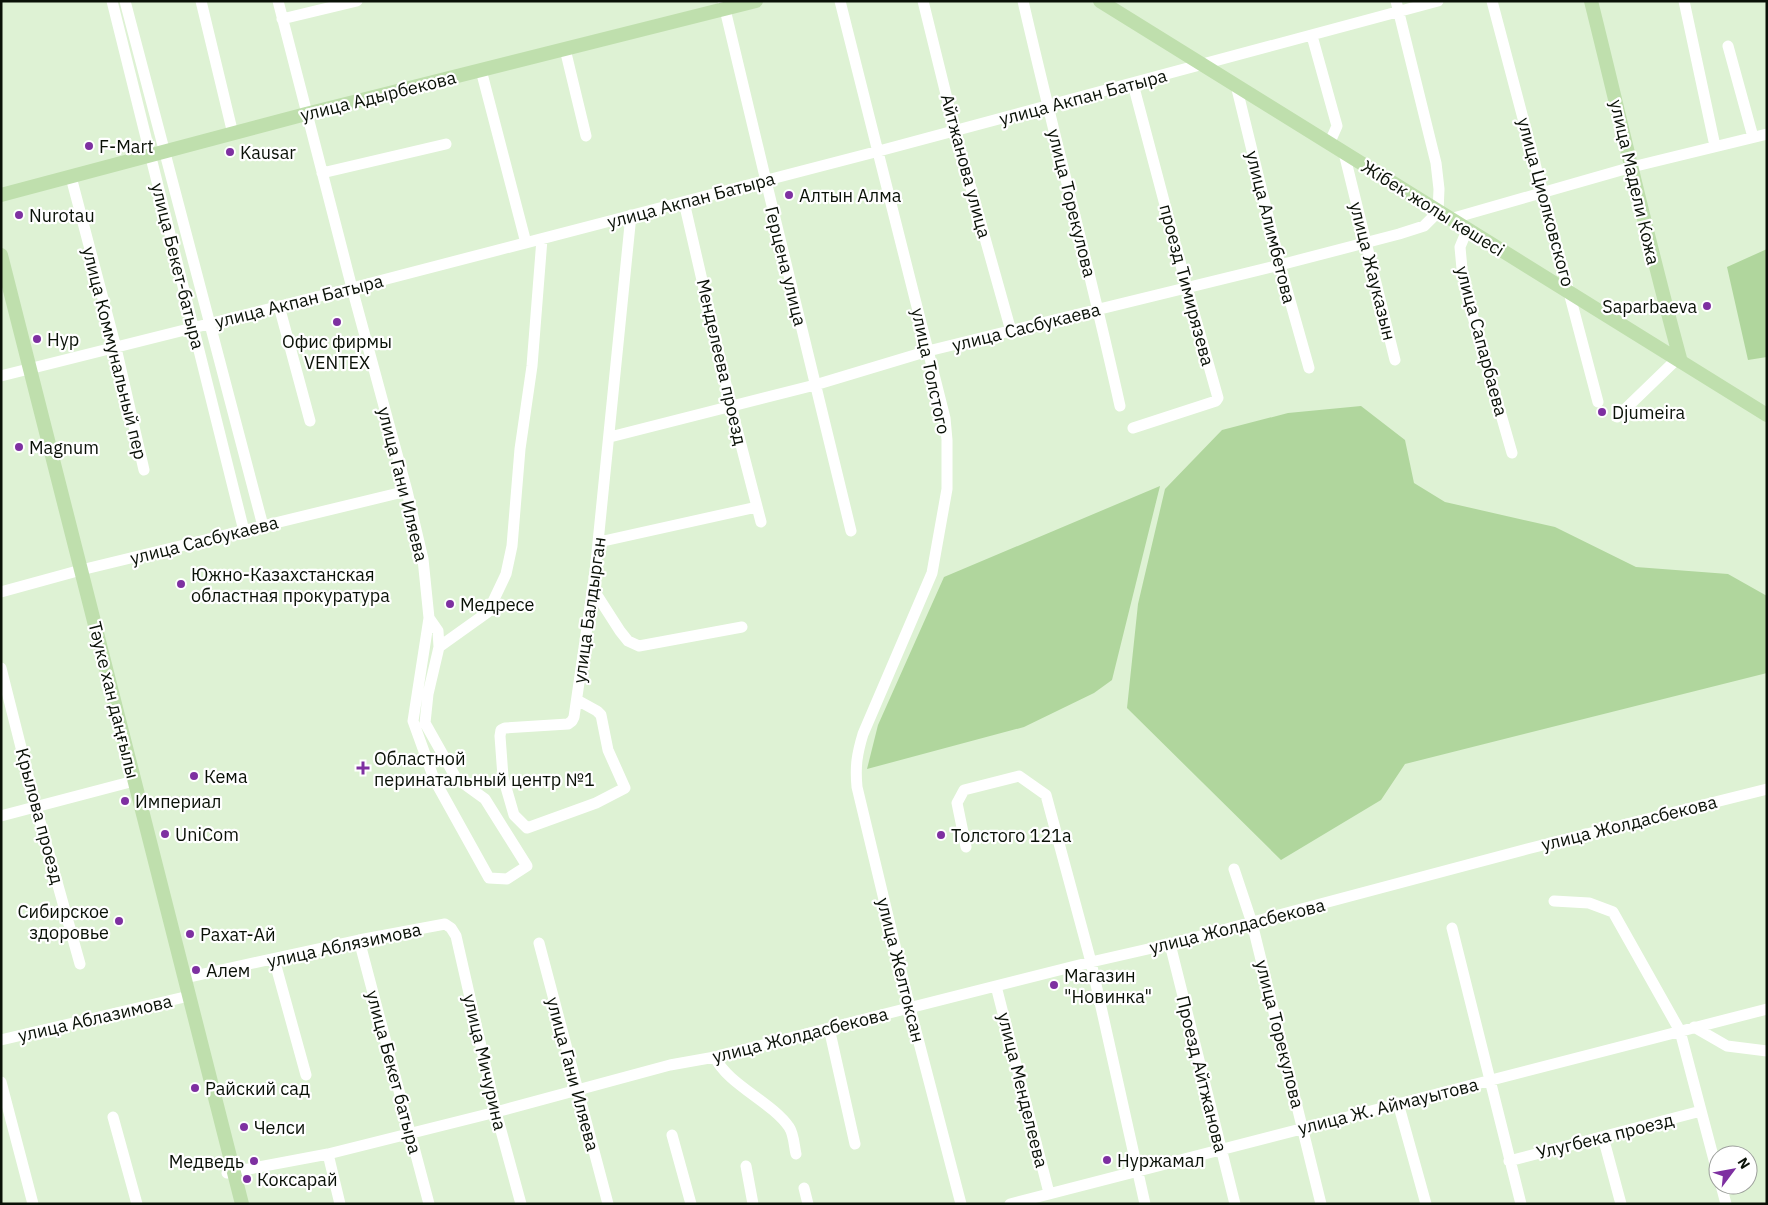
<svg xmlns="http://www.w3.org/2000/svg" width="1768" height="1205" font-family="'IBM Plex Sans',sans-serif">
  <rect width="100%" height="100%" fill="#def2d4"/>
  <path fill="#b0d69d" d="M1767,249V357L1748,360L1727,267Z
    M1361,406L1405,440L1414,483L1445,502L1555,527L1636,567L1728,574L1767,596V673L1405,764L1381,800L1281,860L1127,708L1138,604L1165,489L1222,430L1288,413Z
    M1160,486L1112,680L1094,693L1024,727L867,769L878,725L944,577Z"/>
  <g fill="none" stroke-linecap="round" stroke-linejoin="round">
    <path stroke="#fff" stroke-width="11" d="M112,1L244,531
      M125,1L263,526
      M201,1L233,134
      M278,1L352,288L407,491L423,559L429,618L413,721L434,779L489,878L507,879L527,866L485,799L456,778L425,723L428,694L439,647L438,631L429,618
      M723,1L766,181L851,531
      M840,1L945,418L947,440V489L932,573L863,734C857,754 855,766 857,787L910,1008L961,1204
      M923,1L955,131L1011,331
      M1023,1C1054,136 1090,270 1120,406
      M1492,1L1598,402
      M1684,1L1715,146
      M282,19L357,1
      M1312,36L1337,126L1329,144
      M1728,46L1753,137
      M565,49L586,136
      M481,70L526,243
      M1236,85L1280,265L1309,368
      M1344,153L1395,360
      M322,173L446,144
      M71,177L116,348L144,470
      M684,202L731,406L761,522
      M1450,219L1632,167L1767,134
      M1467,230L1460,247L1462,269L1473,317L1512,453
      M279,306L310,421
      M1,376L352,288L879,151L1438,1
      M1617,417L1677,359
      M1133,428L1216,401L1218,398L1187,288L1133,84
      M610,437L815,385L928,351L1280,265L1399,234L1424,226L1438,212L1439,189L1436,163L1396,1
      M599,542L757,507
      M593,589L620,631L628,641L639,646L742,627
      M1,592L81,570L407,491
      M439,647L488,612L506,574L512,546L520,449L532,366L542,239
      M1,668L36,807L80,964
      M577,700L597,711L601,715L608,750L625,788L596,803L527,828L514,815L503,777L500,736L501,730L505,728L568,724L572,721L574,717L595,572L631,215
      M1,816L134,781
      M966,847L957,803L964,790L1019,776L1046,795L1091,962L1145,1204
      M1234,869L1252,923L1321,1204
      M1554,901L1589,903L1613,912L1680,1031L1718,1175
      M1452,928L1521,1204
      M359,940L429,1204
      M539,943L608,1204
      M1170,944L1235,1204
      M274,959L306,1075
      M185,978L359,940L445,924L451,928L456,936L496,1112L521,1204
      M996,986L1049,1193
      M1694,1027L1727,1046L1767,1051
      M829,1028L855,1144
      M1,1040L189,996
      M715,1057C727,1084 772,1102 789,1127C794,1134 794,1146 796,1154
      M1,1082L33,1204
      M1398,1103L1426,1204
      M113,1117L137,1204
      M672,1135L691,1204
      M1603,1137L1621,1204
      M328,1154L340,1204
      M1509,1161L1701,1111
      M746,1166L753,1204
      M227,1173L328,1154L496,1112L670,1065L715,1057L1091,962L1170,944L1527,849L1767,789
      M1721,1185L1726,1204
      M804,1188L808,1204
      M1010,1204L1767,1009"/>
    <path stroke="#bfdfad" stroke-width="14" d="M1100,1L1767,415
      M1591,1C1621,121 1648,242 1681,362
      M1,195L306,114L756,1
      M1,255L242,1204"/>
  </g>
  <g fill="#7e30a1" stroke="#fff" stroke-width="2">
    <circle cx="89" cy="146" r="5"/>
    <circle cx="230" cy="152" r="5"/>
    <circle cx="789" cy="195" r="5"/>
    <circle cx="19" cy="215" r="5"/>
    <circle cx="1707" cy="306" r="5"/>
    <circle cx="337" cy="322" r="5"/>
    <circle cx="37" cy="339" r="5"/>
    <circle cx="1602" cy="412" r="5"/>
    <circle cx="19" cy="447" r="5"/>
    <circle cx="181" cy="584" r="5"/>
    <circle cx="450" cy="604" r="5"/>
    <path d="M360.5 760.5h5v5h5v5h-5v5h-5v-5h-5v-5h5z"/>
    <circle cx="194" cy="776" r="5"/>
    <circle cx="125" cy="801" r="5"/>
    <circle cx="165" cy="834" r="5"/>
    <circle cx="941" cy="835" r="5"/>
    <circle cx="119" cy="921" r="5"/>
    <circle cx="190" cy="934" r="5"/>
    <circle cx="196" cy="970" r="5"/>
    <circle cx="1054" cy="985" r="5"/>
    <circle cx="195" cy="1088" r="5"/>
    <circle cx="244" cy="1127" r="5"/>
    <circle cx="1107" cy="1160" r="5"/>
    <circle cx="254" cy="1161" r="5"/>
    <circle cx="247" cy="1179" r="5"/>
  </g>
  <g text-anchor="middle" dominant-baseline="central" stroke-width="4.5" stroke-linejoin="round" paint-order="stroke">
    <g font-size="18" fill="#0a1107" stroke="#fff">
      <text transform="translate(378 96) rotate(-14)">улица Адырбекова</text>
      <text transform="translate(1083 97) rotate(-15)">улица Акпан Батыра</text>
      <text transform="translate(966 166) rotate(75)">Айтжанова улица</text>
      <text transform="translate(1635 182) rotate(77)">улица Мадели Кожа</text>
      <text transform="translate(691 200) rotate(-15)">улица Акпан Батыра</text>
      <text transform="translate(1546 202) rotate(75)">улица Циолковского</text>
      <text transform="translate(1072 203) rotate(76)">улица Торекулова</text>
      <text transform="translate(1433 208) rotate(32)">Жібек жолы көшесі</text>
      <text transform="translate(1271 227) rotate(76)">улица Алимбетова</text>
      <text transform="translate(178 266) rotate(76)">улица Бекет-батыра</text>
      <text transform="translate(786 266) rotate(76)">Герцена улица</text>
      <text transform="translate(1373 271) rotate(76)">улица Жауказын</text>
      <text transform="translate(1187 285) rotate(75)">проезд Тимирязева</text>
      <text transform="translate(299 301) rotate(-14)">улица Акпан Батыра</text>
      <text transform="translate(1026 327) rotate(-14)">улица Сасбукаева</text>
      <text transform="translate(1482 341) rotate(75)">улица Сапарбаева</text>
      <text transform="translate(115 353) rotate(76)">улица Коммунальный пер</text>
      <text transform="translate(722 362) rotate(77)">Менделеева проезд</text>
      <text transform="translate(931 371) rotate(78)">улица Толстого</text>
      <text transform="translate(403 484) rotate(76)">улица Гани Иляева</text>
      <text transform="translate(204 540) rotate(-14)">улица Сасбукаева</text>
      <text transform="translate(589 610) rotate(-82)">улица Балдырган</text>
      <text transform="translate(114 700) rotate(76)">Тәуке хан даңғылы</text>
      <text transform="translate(40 816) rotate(75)">Крылова проезд</text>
      <text transform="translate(1629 823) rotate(-14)">улица Жолдасбекова</text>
      <text transform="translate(1237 926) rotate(-14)">улица Жолдасбекова</text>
      <text transform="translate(344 945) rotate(-12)">улица Аблязимова</text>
      <text transform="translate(901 970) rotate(76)">улица Желтоксан</text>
      <text transform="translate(95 1018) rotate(-13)">улица Аблазимова</text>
      <text transform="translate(1280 1034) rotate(76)">улица Торекулова</text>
      <text transform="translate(800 1035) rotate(-14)">улица Жолдасбекова</text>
      <text transform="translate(485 1062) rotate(77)">улица Мичурина</text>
      <text transform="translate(394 1072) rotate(75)">улица Бекет батыра</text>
      <text transform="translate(573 1074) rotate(75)">улица Гани Иляева</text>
      <text transform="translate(1202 1074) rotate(76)">Проезд Айтжанова</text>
      <text transform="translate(1023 1090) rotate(76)">улица Менделеева</text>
      <text transform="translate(1388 1106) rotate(-14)">улица Ж. Аймауытова</text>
      <text transform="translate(1605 1136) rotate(-14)">Улугбека проезд</text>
    </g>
    <g font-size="18" fill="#0a1107" stroke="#fff" text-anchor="start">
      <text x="99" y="146">F-Mart</text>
      <text x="240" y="152">Kausar</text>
      <text x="799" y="195">Алтын Алма</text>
      <text x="29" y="215">Nurotau</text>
      <text x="1697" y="306" text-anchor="end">Saparbaeva</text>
      <text x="47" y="339">Нур</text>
      <text x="337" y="341" text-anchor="middle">Офис фирмы<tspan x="337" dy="21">VENTEX</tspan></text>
      <text x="1612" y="412">Djumeira</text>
      <text x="29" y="447">Magnum</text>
      <text x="191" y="574">Южно-Казахстанская<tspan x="191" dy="21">областная прокуратура</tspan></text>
      <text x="460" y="604">Медресе</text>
      <text x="374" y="758">Областной<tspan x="374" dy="21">перинатальный центр №1</tspan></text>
      <text x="204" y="776">Кема</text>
      <text x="135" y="801">Империал</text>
      <text x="175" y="834">UniCom</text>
      <text x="951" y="835">Толстого 121а</text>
      <text x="109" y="911" text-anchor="end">Сибирское<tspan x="109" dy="21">здоровье</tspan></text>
      <text x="200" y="934">Рахат-Ай</text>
      <text x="206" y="970">Алем</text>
      <text x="1064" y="975">Магазин<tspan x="1064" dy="21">"Новинка"</tspan></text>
      <text x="205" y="1088">Райский сад</text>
      <text x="254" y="1127">Челси</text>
      <text x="1117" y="1160">Нуржамал</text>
      <text x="244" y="1161" text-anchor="end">Медведь</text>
      <text x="257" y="1179">Коксарай</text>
    </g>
  </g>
  <rect width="1768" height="1205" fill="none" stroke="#0a1107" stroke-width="5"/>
  <g transform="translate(1733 1170) rotate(58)"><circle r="24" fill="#ffffff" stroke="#9da09c"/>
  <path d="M0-4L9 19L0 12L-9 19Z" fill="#7e30a1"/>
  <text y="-8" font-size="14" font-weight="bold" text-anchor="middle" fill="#0a1107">N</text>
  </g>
</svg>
